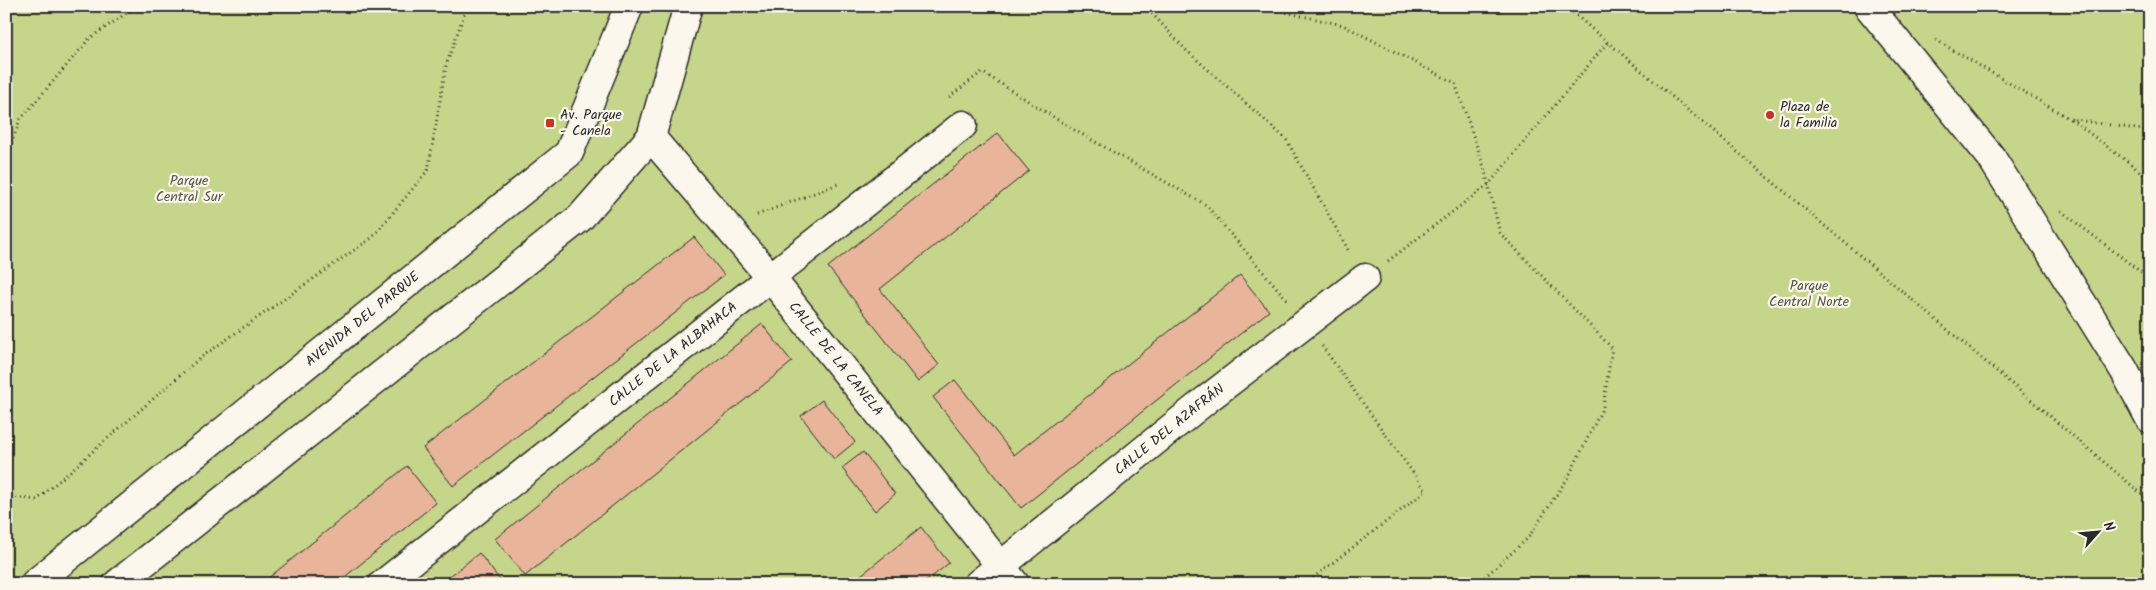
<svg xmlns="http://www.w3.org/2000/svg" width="2156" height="590" font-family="Kalam,sans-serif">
  <rect width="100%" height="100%" fill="#f7eadc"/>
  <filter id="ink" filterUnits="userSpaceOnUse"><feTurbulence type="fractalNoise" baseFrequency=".02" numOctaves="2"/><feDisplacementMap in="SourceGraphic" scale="10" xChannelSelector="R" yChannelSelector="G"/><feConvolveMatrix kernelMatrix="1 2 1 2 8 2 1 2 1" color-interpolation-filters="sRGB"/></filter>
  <g filter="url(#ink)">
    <path fill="#c5d589" stroke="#78805a" d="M6,6H2150V584H6Z"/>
    <path fill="#e8b59b" stroke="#2b2b2b" d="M998,133L1029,171L880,289L939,365L918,382L828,267Z
      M694,237L724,275L453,486L423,448Z
      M1240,275L1269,311L1021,508L933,397L955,380L1014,455Z
      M762,324L792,362L525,576L495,539Z
      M822,400L855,442L834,459L801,416Z
      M863,452L895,494L875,511L842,468Z
      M407,466L436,503L336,584H261Z
      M921,527L949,563L923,584H850Z
      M479,553L503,584H440Z"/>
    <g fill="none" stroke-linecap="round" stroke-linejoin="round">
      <defs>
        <g id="street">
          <path d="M1868,6L1991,157L2124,370L2150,419"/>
          <path id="s1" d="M651,137L771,278L1015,584"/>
          <path id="s2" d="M34,584L569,153L629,6"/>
          <path d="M117,584L580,218L651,137L688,6"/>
          <path id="s3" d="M383,584L963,125"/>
          <path id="s4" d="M978,584L1206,400L1365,278"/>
        </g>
      </defs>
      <use href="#street" stroke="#2b2b2b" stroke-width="31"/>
      <path stroke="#2b2b2b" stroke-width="3" stroke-dasharray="1 4" stroke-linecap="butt" d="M1145,6L1186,50L1286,139L1350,253
        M1257,6L1343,25L1455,83L1484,167L1500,233L1612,348L1603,407L1569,476L1528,538L1477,584
        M1565,6L2150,501
        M1936,40L2070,119L2150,131
        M949,97L982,72L1071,128L1206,205L1288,301
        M2071,119L2150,179
        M6,157L20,120L90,38L137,6
        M2061,211L2150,279
        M757,215L838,184
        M1388,261L1489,184L1607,43
        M6,496L37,500L200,358L373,237L428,170L446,66L467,6
        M1305,584L1426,491L1322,346"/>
      <use href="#street" stroke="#fbf7ec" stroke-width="28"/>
    </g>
  </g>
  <g fill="#c8321e" stroke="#fbf7ec" stroke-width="2">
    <circle cx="1770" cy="115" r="5"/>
    <rect x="545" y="118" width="10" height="10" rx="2.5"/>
  </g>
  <g text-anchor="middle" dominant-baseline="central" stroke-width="4.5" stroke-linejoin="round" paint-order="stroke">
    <g font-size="14" fill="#2b2b2b" stroke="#fbf7ec" text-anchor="start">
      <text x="1780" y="107">Plaza de<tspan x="1780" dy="16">la Familia</tspan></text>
      <text x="560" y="115">Av. Parque<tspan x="560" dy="16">- Canela</tspan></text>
    </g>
    <g font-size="14" fill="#525642" stroke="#fbf7ec">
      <text x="189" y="181">Parque<tspan x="189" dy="16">Central Sur</tspan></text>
      <text x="1809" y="286">Parque<tspan x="1809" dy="16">Central Norte</tspan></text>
    </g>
    <g font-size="14" fill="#2b2b2b" stroke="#fbf7ec">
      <text stroke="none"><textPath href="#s2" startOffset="422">AVENIDA DEL PARQUE</textPath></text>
      <text stroke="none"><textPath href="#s3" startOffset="370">CALLE DE LA ALBAHACA</textPath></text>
      <text stroke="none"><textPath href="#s1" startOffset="289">CALLE DE LA CANELA</textPath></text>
      <text stroke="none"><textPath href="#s4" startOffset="246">CALLE DEL AZAFRÁN</textPath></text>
    </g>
  </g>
  <rect width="2156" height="590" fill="none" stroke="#fbf7ec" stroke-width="25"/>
  <rect x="12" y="12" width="2131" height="565" fill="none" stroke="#2b2b2b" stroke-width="2" filter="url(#ink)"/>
  <g transform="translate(2098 532) rotate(63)" stroke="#fbf7ec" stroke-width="4" paint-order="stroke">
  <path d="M0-4L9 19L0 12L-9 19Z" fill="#2b2b2b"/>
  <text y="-8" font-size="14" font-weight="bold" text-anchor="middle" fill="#2b2b2b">N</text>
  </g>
</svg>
